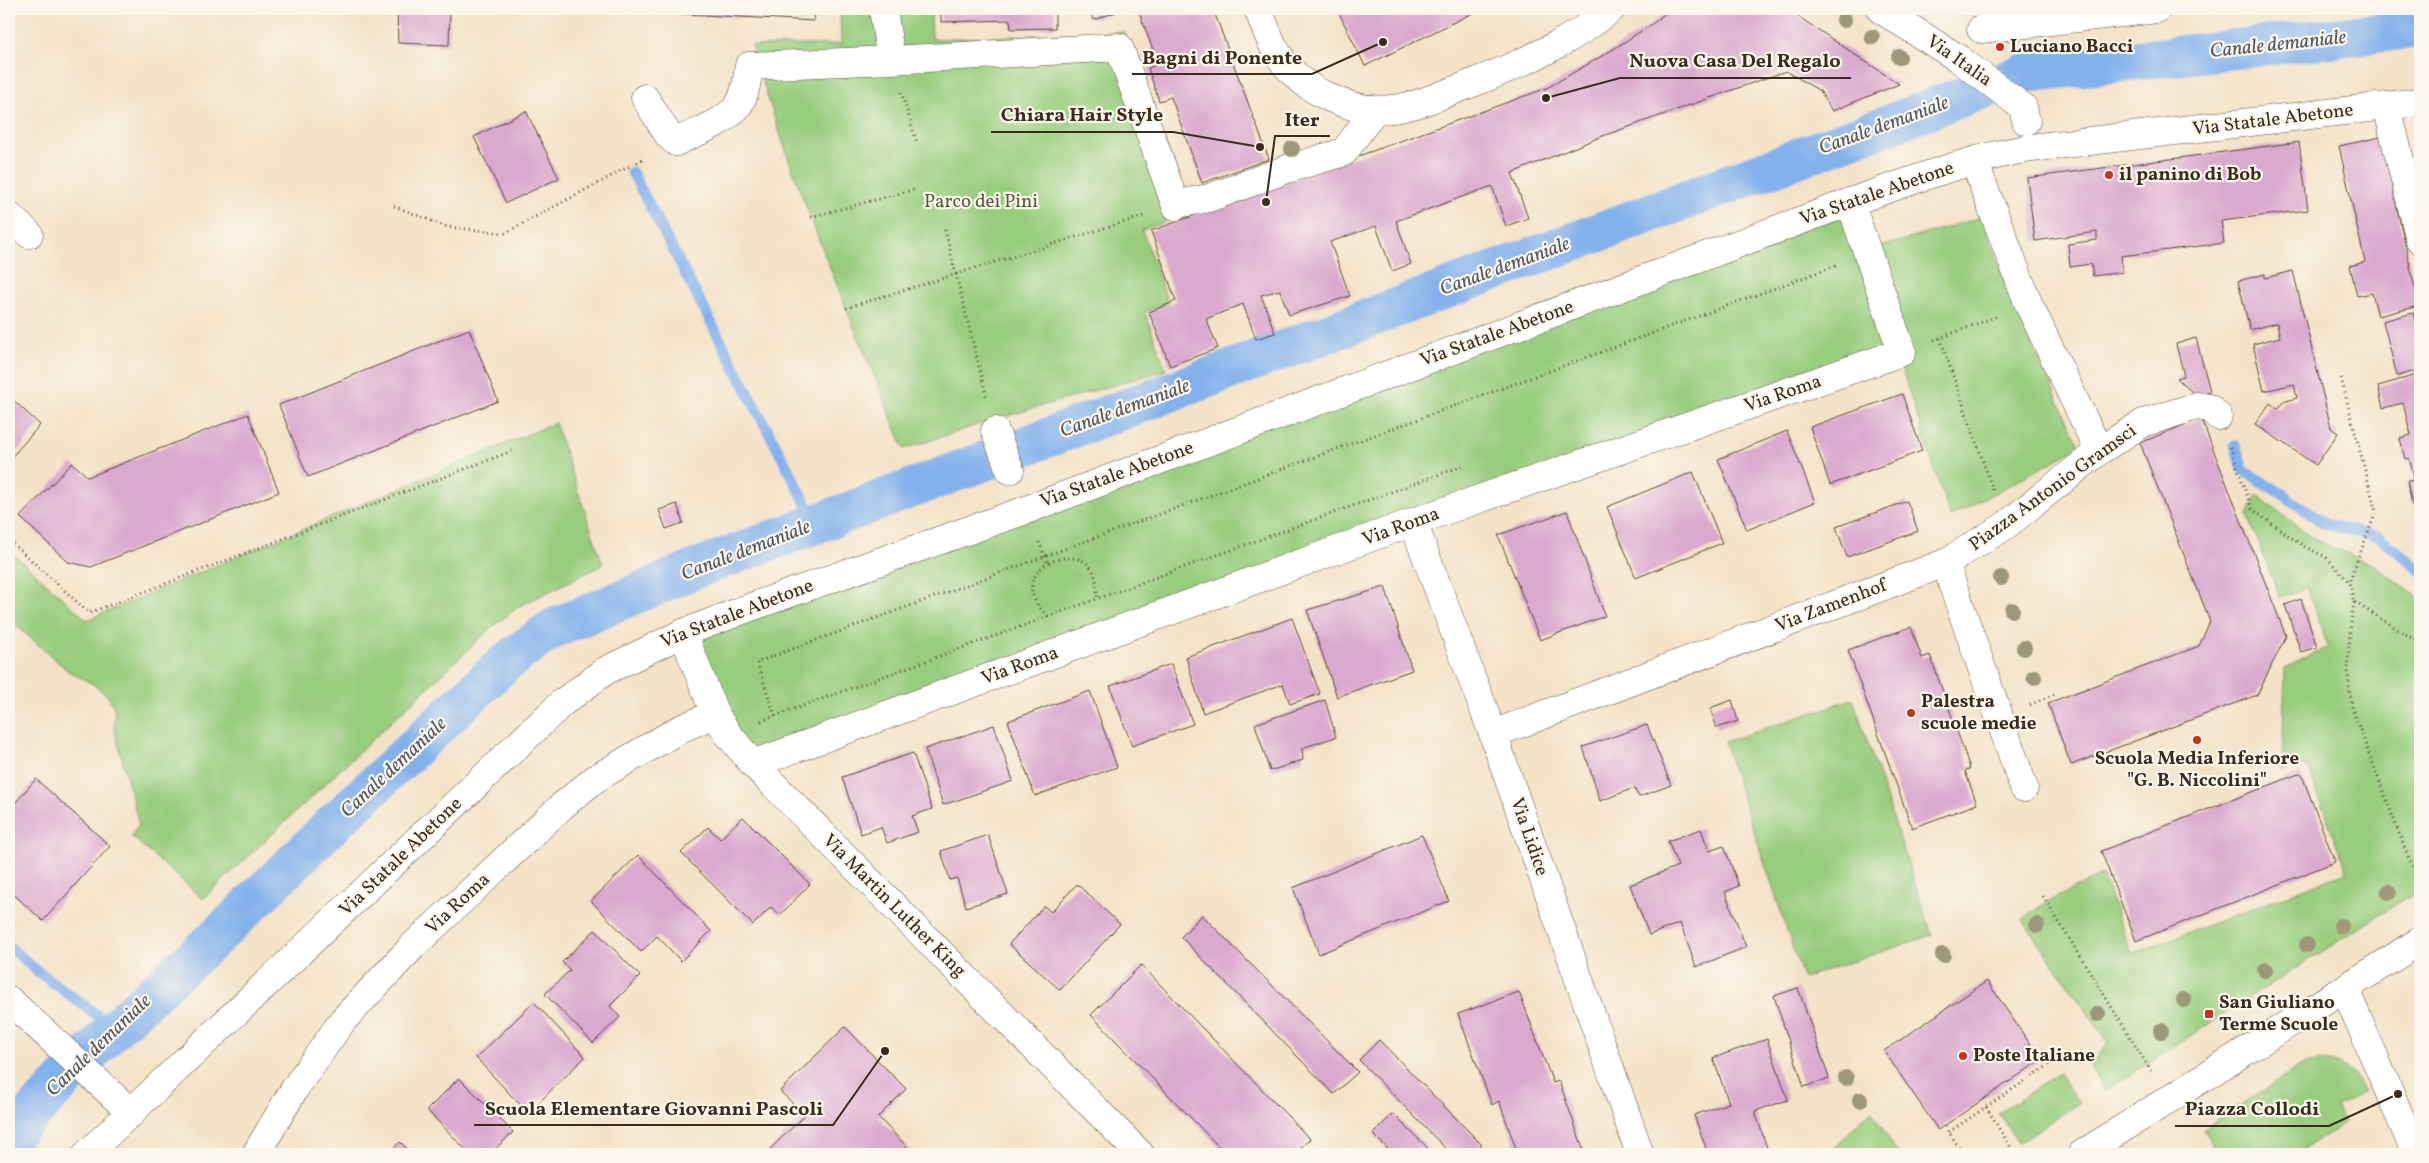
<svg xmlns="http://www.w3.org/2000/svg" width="2429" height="1163" font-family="Vollkorn,serif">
  <rect width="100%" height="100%" fill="#fbf7ec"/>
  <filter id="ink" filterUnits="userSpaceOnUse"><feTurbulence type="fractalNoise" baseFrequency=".02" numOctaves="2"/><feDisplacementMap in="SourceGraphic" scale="10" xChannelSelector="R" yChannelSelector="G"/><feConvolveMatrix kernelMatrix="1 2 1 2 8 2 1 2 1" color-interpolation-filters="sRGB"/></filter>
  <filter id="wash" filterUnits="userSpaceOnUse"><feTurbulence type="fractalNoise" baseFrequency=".0096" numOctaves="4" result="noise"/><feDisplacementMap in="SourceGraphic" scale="20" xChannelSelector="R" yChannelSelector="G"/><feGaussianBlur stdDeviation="1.12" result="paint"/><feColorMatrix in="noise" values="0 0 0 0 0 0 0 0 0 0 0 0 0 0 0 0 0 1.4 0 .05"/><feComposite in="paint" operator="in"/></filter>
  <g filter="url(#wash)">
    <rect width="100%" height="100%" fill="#f4e2c7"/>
    <path fill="#98cd7e" stroke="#6a7c4e" d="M840,9H931L932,39L1124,32L1191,213L1142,230L1168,303L1145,312L1166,370L993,420L904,449C850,316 792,184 752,46L841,44Z
      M1850,202L1902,352L753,764L683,633Z
      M1982,217L2008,294L2080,447L1950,517L1900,364L1874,249Z
      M555,423L603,565L521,605L492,627L203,899L131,836L139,825L114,728L115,710L108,696L93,684L68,671L9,619V550L87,620Z
      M2257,495L2316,540L2374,565L2420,599V889L2104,1091L2091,1067L2108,1042L2022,919L2047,902L2102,875L2132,954L2347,872L2307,765L2282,772L2285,668L2328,647L2307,587L2280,598L2248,515Z
      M1853,699L1932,935L1803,978L1724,742Z
      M2318,1060C2339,1062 2356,1071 2364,1091L2337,1107L2345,1123L2296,1154H2218L2202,1129L2302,1066Z
      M2059,1073L2079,1103L2018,1143L1999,1113Z
      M1871,1110L1898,1154H1828Z"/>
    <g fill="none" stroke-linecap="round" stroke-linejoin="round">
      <path stroke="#82b1ec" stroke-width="11" d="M632,172L817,524
        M2235,445L2244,471L2281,493L2325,524L2379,537L2420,570
        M9,946L37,971L115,1028"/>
      <path stroke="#82b1ec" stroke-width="40" d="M9,1137L115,1028L226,928L334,823L506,662L552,629L698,568L2026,73L2420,28"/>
    </g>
    <g id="blocks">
      <path fill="#daa9cf" d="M397,9H450L449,45L398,43Z
        M629,9H815L814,21L629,11Z
        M941,9H1055V28L1011,29L1010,20L941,22Z
        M1089,9H1124L1094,20Z
        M1138,9H1213L1269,159L1202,183L1171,97L1159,101L1148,68L1158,64Z
        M1337,9H1481L1365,66Z
        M1670,9H1787L1899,84L1832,111L1820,91L1786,71L1600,137L1512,173L1528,218L1506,226L1492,186L1396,221L1411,264L1392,271L1376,226L1330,242L1350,296L1289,315L1280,290L1261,295L1275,333L1256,339L1243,304L1206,319L1218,348L1170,366L1149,312L1176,301L1151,231L1547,88L1612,50L1652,24Z
        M526,111L559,178L506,203L474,137Z
        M2381,137L2419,306L2378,316L2372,293L2357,296L2350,266L2365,262L2339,146Z
        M2299,142L2308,210L2221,221L2224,243L2121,256L2123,272L2093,276L2091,264L2070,267L2068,244L2097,240V232L2035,241L2027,178Z
        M2293,271L2331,428L2338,433L2316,465L2255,424L2270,403L2278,409L2283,402L2297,398L2294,384L2264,391L2253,344L2280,337L2277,323L2250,330L2238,281L2265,274V278Z
        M2413,313L2420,338V370L2397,376L2383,321Z
        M469,329L498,401L308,477L279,405Z
        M2196,338L2210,391L2195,395L2177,378L2184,376L2176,344Z
        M2420,374V503L2412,505L2407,481L2415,480L2409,458L2405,459L2400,438L2411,435L2403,403L2383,408L2378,386Z
        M1902,394L1922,451L1830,485L1810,427Z
        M9,396L40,425L9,460Z
        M248,414L279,492L91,567L68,562L20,517L72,463L88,477Z
        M2201,418L2286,636L2257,695L2071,765L2048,703L2199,646L2210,621L2140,443Z
        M1787,431L1815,502L1747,530L1718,459Z
        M1693,472L1722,543L1636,578L1607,507Z
        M1907,501L1918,531L1847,557L1836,527Z
        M677,504L683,523L666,529L659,510Z
        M1567,511L1605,616L1540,640L1498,535Z
        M1385,587L1412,670L1337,697L1307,610Z
        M2301,599L2317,647L2301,652L2285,605Z
        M1292,618L1320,694L1290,704L1283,684L1203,713L1186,657Z
        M1911,627L1922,658L1930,655L1970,768L1965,771L1977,804L1912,828L1848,650Z
        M1171,664L1193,724L1132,746L1110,686Z
        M1090,691L1117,767L1035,796L1008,721Z
        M1325,700L1336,737L1302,748L1303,760L1270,771L1255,724Z
        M1732,700L1738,721L1717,728L1710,708Z
        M994,725L1013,781L943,805L925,749Z
        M1647,725L1671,785L1639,797L1634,788L1600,801L1583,747Z
        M913,753L932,809L912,816L918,832L887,843L881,827L861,834L842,777Z
        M2301,773L2335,862L2136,941L2101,851Z
        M36,779L110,846L43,921L9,890V810Z
        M743,817L810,884L780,915L771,907L753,925L681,853L708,827L720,839Z
        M1701,829L1709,851L1724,846L1739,886L1725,892L1746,947L1696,967L1680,923L1649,935L1630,885L1678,866L1668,841Z
        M988,835L1008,894L966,907L957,878L950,880L941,851Z
        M1422,835L1449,901L1319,954L1293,888Z
        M638,855L711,931L681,961L657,936L641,952L591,901Z
        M1077,884L1120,924L1060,990L1009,944L1044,906L1051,912Z
        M1202,915L1358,1072L1334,1094L1181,937Z
        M595,930L640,976L610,1006L620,1017L593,1043L545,994L570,970L562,962Z
        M1141,965L1310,1139L1294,1154H1226L1091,1015Z
        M1987,981L2041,1060L1938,1130L1884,1051Z
        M1798,988L1829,1078L1804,1087L1774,996Z
        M1519,992L1553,1083L1559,1081L1585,1154H1518L1499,1101L1492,1105L1458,1014Z
        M534,1002L585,1057L528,1113L476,1058Z
        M845,1027L906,1089L878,1117L914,1154H765L805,1115L780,1091Z
        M1767,1039L1788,1100L1755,1111L1769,1154H1708L1694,1115L1729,1103L1713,1058Z
        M1379,1040L1482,1145L1473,1154H1451L1359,1060Z
        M459,1078L513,1132L490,1154H470L427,1110Z
        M1393,1114L1434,1154H1393L1373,1134Z
        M400,1142L413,1154H387Z"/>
    </g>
  </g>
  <g filter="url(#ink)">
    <use href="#blocks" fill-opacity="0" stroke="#574637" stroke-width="1"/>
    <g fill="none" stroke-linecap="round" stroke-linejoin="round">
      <defs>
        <path id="minor" d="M1258,9C1264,23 1269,41 1278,54C1290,73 1306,86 1326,96C1384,125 1422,102 1478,81C1524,62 1573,41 1611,9
          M1880,9L1959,59L2023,107L2026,121
          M1981,29L2157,9
          M891,60L1119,47L1176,206
          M645,98L669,136L676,142C696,132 722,124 737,107C746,96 747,79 749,66L891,60L883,9
          M2387,107L2420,240
          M1974,161L2029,305L2099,451
          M1188,202L1209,198L1287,169L1344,152L1374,111
          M9,216L29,234
          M995,431L1010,470
          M1413,522L1493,734L1640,1154
          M1945,563L2005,526L2099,451L2143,423L2197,406L2209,408L2218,416
          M683,633L715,714L728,734L753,764L1140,1154
          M1493,734L1945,563L2024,788
          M753,764L1413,522L1902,352L1850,202
          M2345,989L2416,1154
          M256,1154L295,1088L343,1020L413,946L562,806L595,779L680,729L715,714
          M2082,1154L2420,941"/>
        <path id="major" d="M9,1000L132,1113
          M87,1154L562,703L605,671L683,633L759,604L1026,510L1850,202C1909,182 1969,158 2031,148L2420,102"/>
      </defs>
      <use href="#minor" stroke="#574637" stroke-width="29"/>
      <use href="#major" stroke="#574637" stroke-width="29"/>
      <path stroke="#574637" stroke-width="3" stroke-dasharray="1 4" stroke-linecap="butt" d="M901,92L917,142
        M394,206L447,227L505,233L645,158
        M811,217L916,189
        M945,230L987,399
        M846,308L1144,216
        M1940,338L1994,493
        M1934,340L1998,316
        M2341,378L2376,512L2349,582
        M2230,447L2252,509L2303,546L2326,557L2349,582L2354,602L2420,643
        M9,540L89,613L512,451
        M1039,542L1047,562
        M2354,602C2348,639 2345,674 2353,711L2407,854L2420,882
        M1048,616C999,574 1075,537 1093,571C1097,579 1097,589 1097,597
        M2030,705L2055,694
        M775,716L757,662L1838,265
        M761,721L1465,465
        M2043,896L2151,1071
        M1986,1107L2015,1154
        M1945,1126L1963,1154
        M1949,1132L2065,1054
        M139,1150L145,1154"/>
      <use href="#minor" stroke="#fff" stroke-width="28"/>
      <use href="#major" stroke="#fff" stroke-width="28"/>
    </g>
    <g fill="#9e987a">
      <circle cx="1844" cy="20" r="8"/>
      <circle cx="1872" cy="37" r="8"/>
      <circle cx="1899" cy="57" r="8"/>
      <circle cx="1292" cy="149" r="8"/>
      <circle cx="2001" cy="578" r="8"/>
      <circle cx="2012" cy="610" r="8"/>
      <circle cx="2024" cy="648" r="8"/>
      <circle cx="2034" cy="677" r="8"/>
      <circle cx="2389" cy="892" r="8"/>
      <circle cx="2037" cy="925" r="8"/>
      <circle cx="2341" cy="926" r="8"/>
      <circle cx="2307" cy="945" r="8"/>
      <circle cx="1943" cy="955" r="8"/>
      <circle cx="2265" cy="970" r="8"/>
      <circle cx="2184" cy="1000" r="8"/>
      <circle cx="2098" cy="1014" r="8"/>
      <circle cx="2161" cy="1031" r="8"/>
      <circle cx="1846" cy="1078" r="8"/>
      <circle cx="1860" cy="1100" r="8"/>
    </g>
  </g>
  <g fill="#c8321e" stroke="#fbf7ec" stroke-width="2">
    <circle cx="2000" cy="47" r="5"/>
    <circle cx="2109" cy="175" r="5"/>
    <circle cx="1911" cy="713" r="5"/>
    <circle cx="2197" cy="740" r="5"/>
    <rect x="2204" y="1009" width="10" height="10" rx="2.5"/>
    <circle cx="1963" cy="1056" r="5"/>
  </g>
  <g text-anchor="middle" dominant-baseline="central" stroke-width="4.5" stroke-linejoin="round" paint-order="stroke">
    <g font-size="19" font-weight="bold" fill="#3b2a1e" stroke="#fbf7ec" text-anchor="start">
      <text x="2010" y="47">Luciano Bacci</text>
      <text x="2119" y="175">il panino di Bob</text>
      <text x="1921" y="702">Palestra<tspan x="1921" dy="22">scuole medie</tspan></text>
      <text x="2197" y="759" text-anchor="middle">Scuola Media Inferiore<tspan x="2197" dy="22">"G. B. Niccolini"</tspan></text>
      <text x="2219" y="1003">San Giuliano<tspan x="2219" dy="22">Terme Scuole</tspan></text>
      <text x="1973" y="1056">Poste Italiane</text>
    </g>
    <g font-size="19" fill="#3b2a1e" stroke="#fbf7ec">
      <text transform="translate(1959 61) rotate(35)">Via Italia</text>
      <text transform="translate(2273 120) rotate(-7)">Via Statale Abetone</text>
      <text transform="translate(1877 194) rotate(-19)">Via Statale Abetone</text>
      <text transform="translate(1497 334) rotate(-20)">Via Statale Abetone</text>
      <text transform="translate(1783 394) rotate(-19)">Via Roma</text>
      <text transform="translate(1117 475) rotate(-20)">Via Statale Abetone</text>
      <text transform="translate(2053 488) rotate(-36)">Piazza Antonio Gramsci</text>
      <text transform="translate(1401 527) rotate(-20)">Via Roma</text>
      <text transform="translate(1831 606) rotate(-21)">Via Zamenhof</text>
      <text transform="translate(737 614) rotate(-21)">Via Statale Abetone</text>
      <text transform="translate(1020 666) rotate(-20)">Via Roma</text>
      <text transform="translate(1529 837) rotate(71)">Via Lidice</text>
      <text transform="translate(401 857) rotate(-44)">Via Statale Abetone</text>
      <text transform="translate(458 904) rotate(-43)">Via Roma</text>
      <text transform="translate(894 906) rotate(45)">Via Martin Luther King</text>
    </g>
    <g font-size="19" fill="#575b3b" stroke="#fbf7ec">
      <text x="981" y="202">Parco dei Pini</text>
    </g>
    <g font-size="20" font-style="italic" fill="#545966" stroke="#fbf7ec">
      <text transform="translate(2278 45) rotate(-6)">Canale demaniale</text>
      <text transform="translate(1884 126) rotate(-20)">Canale demaniale</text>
      <text transform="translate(1505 267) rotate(-20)">Canale demaniale</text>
      <text transform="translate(1125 409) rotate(-20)">Canale demaniale</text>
      <text transform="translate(746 551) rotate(-21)">Canale demaniale</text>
      <text transform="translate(394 768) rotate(-43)">Canale demaniale</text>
      <text transform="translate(99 1046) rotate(-44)">Canale demaniale</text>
    </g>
  </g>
  <path fill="none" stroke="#3b2a1e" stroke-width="2" d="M1383 42L1312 74H1132M1546 98L1620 78H1851M1260 147L1173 132H991M1266 202L1275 136H1330M885 1051L833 1125H474M2398 1094L2329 1126H2175"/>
  <g fill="#3b2a1e" stroke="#fbf7ec" stroke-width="2">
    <circle cx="1383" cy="42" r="5"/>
    <circle cx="1546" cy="98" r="5"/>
    <circle cx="1260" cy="147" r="5"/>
    <circle cx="1266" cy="202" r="5"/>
    <circle cx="885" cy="1051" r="5"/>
    <circle cx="2398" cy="1094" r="5"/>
  </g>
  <g font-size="20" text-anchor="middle" font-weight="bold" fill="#3b2a1e" stroke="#fbf7ec" stroke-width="4.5" stroke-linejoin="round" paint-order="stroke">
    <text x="1222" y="64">Bagni di Ponente</text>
    <text x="1735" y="67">Nuova Casa Del Regalo</text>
    <text x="1082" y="121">Chiara Hair Style</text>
    <text x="1302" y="126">Iter</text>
    <text x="654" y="1115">Scuola Elementare Giovanni Pascoli</text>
    <text x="2252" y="1115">Piazza Collodi</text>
  </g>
  <rect width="2429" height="1163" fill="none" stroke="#fbf7ec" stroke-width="30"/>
</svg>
